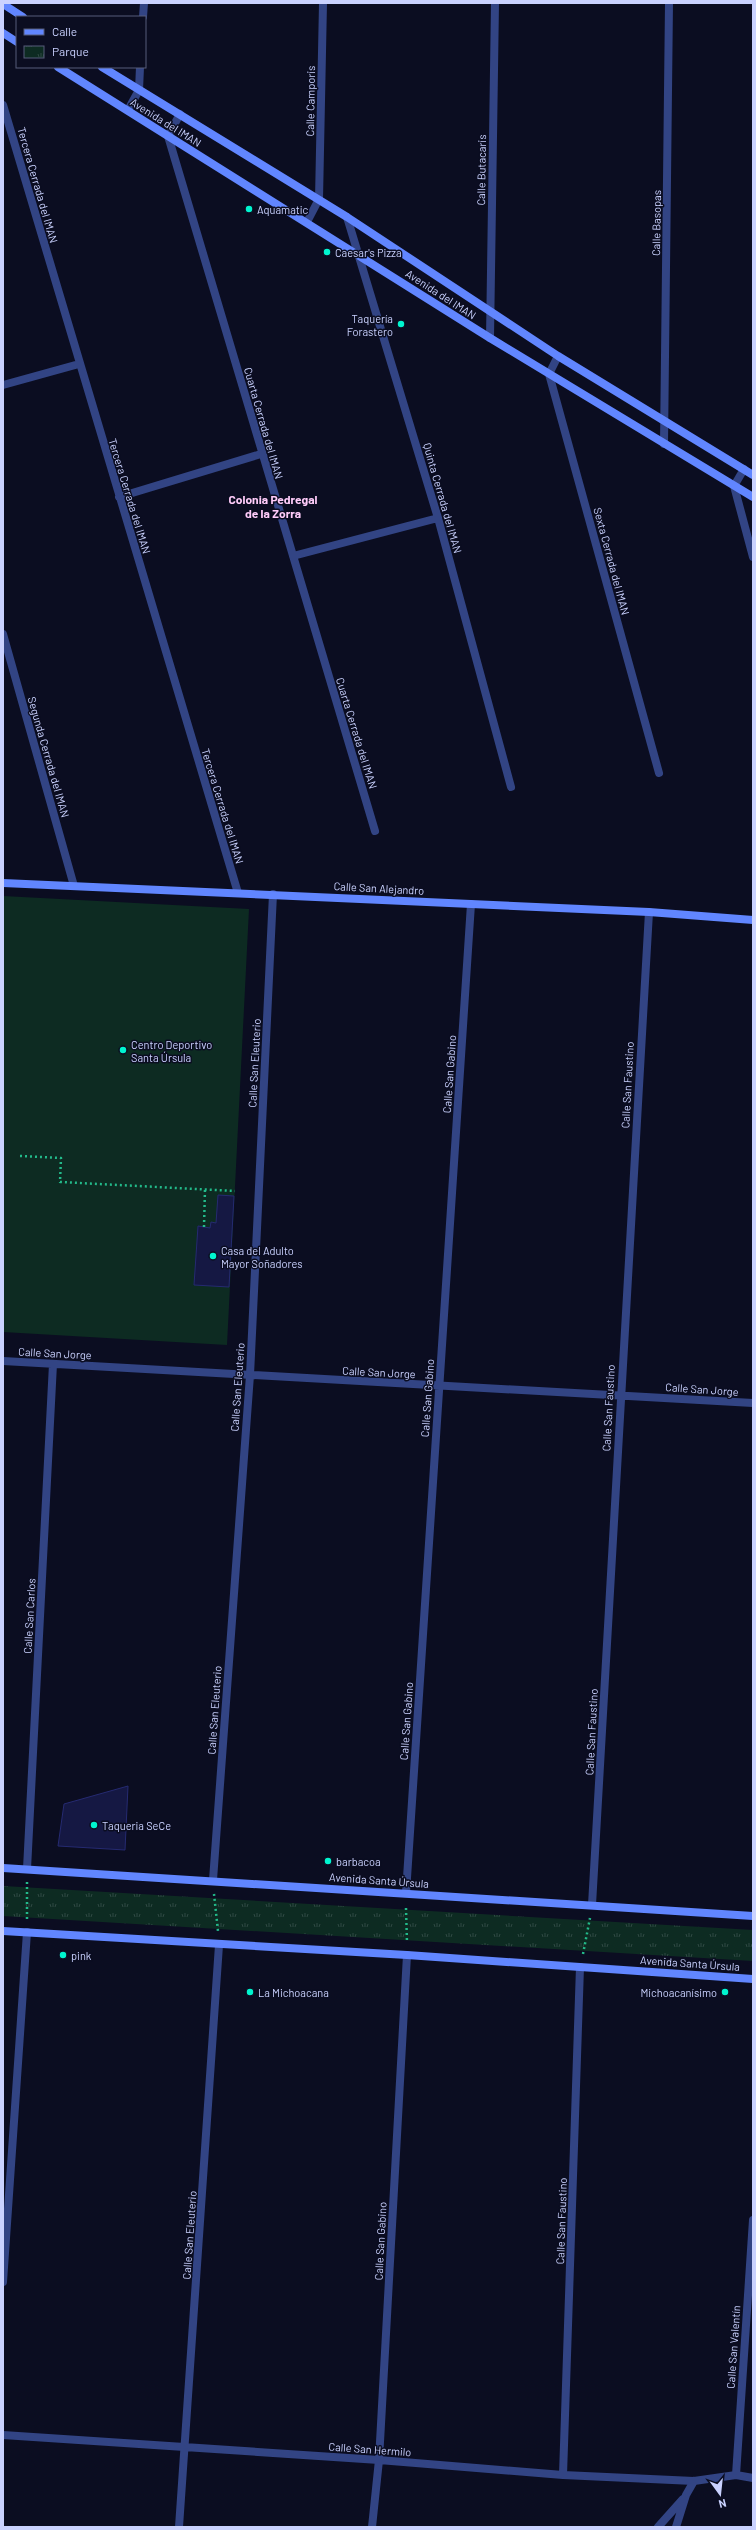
<svg xmlns="http://www.w3.org/2000/svg" width="756" height="2530" font-family="Barlow,sans-serif">
  <defs>
    <pattern id="park-tufts" width="24" height="20" patternUnits="userSpaceOnUse"><rect width="24" height="20" fill="#0d2b22"/><path d="M3 7l-1-3M5 7V3M7 7l1-3M15 17l-1-3M17 17v-4M19 17l1-3" fill="none" stroke="#2f4943"/></pattern>
  </defs>
  <rect width="100%" height="100%" fill="#0b0d21"/>
  <path fill="url(#park-tufts)" d="M3,1886L753,1930V1961L3,1916Z"/>
  <path fill="#0d2b22" d="M3,896L249,909L227,1345L3,1332Z"/>
  <path fill="#151843" stroke="#252a71" d="M218,1195L234,1196L229,1287L194,1285L198,1226L210,1228L211,1222L216,1223Z
    M128,1786L125,1850L58,1846L64,1804Z"/>
  <g fill="none" stroke-linecap="round" stroke-linejoin="round">
    <path stroke="#23ba8a" stroke-width="2.5" stroke-dasharray="2 3" stroke-linecap="butt" d="M20,1156L61,1158L60,1182L235,1191
      M204,1227L205,1189
      M27,1882V1919
      M214,1894L218,1931
      M406,1908L407,1943
      M583,1954L590,1918"/>
    <path stroke="#324484" stroke-width="8" d="M143,17L144,3
      M3,105L238,893
      M128,110L139,90L140,67
      M180,114L168,136L375,831
      M347,217L438,518L511,787
      M307,222L319,199L323,3
      M490,338L495,3
      M558,356L549,374L659,773
      M3,385L79,364
      M664,444L669,3
      M744,469L734,486L753,557
      M119,497L261,454
      M293,556L438,518
      M3,634L74,886
      M3,1361L753,1403
      M27,1869L53,1364
      M213,1880L250,1375L273,894
      M406,1893L471,904
      M592,1905L649,912
      M3,2282L27,1932
      M3,2435L379,2460L563,2475L694,2481L736,2475L753,2478
      M563,2475L580,1967
      M736,2475L753,2220
      M179,2527L219,1945
      M372,2527L379,2460L407,1955
      M658,2527L683,2499
      M676,2527L686,2495L694,2481"/>
    <path stroke="#6186ff" stroke-width="8" d="M3,4L23,17
      M3,33L17,42
      M58,67L490,338L753,497
      M102,67L347,217L558,356L753,475
      M3,883L649,912L753,920
      M3,1868L753,1916
      M3,1931L407,1955L753,1979"/>
  </g>
  <g fill="#00f5cf" stroke="#0b0d21" stroke-width="1.5">
    <circle cx="249" cy="209" r="4"/>
    <circle cx="327" cy="252" r="4"/>
    <circle cx="401" cy="324" r="4"/>
    <circle cx="123" cy="1050" r="4"/>
    <circle cx="213" cy="1256" r="4"/>
    <circle cx="94" cy="1825" r="4"/>
    <circle cx="328" cy="1861" r="4"/>
    <circle cx="63" cy="1955" r="4"/>
    <circle cx="250" cy="1992" r="4"/>
    <circle cx="725" cy="1992" r="4"/>
  </g>
  <g text-anchor="middle" dominant-baseline="central" stroke-width="3" stroke-linejoin="round" paint-order="stroke">
    <g font-size="11" fill="#cad2ff" stroke="#0b0d21">
      <text transform="translate(310 101) rotate(-89)">Calle Camporis</text>
      <text transform="translate(166 122) rotate(32)">Avenida del IMAN</text>
      <text transform="translate(481 170) rotate(-89)">Calle Butacaris</text>
      <text transform="translate(38 185) rotate(74)">Tercera Cerrada del IMAN</text>
      <text transform="translate(656 223) rotate(-89)">Calle Basopas</text>
      <text transform="translate(441 294) rotate(33)">Avenida del IMAN</text>
      <text transform="translate(264 423) rotate(74)">Cuarta Cerrada del IMAN</text>
      <text transform="translate(130 496) rotate(73)">Tercera Cerrada del IMAN</text>
      <text transform="translate(443 498) rotate(74)">Quinta Cerrada del IMAN</text>
      <text transform="translate(612 561) rotate(75)">Sexta Cerrada del IMAN</text>
      <text transform="translate(357 733) rotate(73)">Cuarta Cerrada del IMAN</text>
      <text transform="translate(49 757) rotate(74)">Segunda Cerrada del IMAN</text>
      <text transform="translate(223 806) rotate(73)">Tercera Cerrada del IMAN</text>
      <text transform="translate(379 888) rotate(3)">Calle San Alejandro</text>
      <text transform="translate(254 1063) rotate(-87)">Calle San Eleuterio</text>
      <text transform="translate(449 1074) rotate(-86)">Calle San Gabino</text>
      <text transform="translate(627 1085) rotate(-87)">Calle San Faustino</text>
      <text transform="translate(55 1353) rotate(3)">Calle San Jorge</text>
      <text transform="translate(379 1372) rotate(3)">Calle San Jorge</text>
      <text transform="translate(237 1387) rotate(-86)">Calle San Eleuterio</text>
      <text transform="translate(702 1389) rotate(4)">Calle San Jorge</text>
      <text transform="translate(427 1398) rotate(-86)">Calle San Gabino</text>
      <text transform="translate(608 1408) rotate(-87)">Calle San Faustino</text>
      <text transform="translate(29 1616) rotate(-87)">Calle San Carlos</text>
      <text transform="translate(214 1710) rotate(-86)">Calle San Eleuterio</text>
      <text transform="translate(406 1721) rotate(-86)">Calle San Gabino</text>
      <text transform="translate(591 1732) rotate(-87)">Calle San Faustino</text>
      <text transform="translate(379 1880) rotate(4)">Avenida Santa Úrsula</text>
      <text transform="translate(690 1963) rotate(4)">Avenida Santa Úrsula</text>
      <text transform="translate(561 2221) rotate(-88)">Calle San Faustino</text>
      <text transform="translate(189 2235) rotate(-86)">Calle San Eleuterio</text>
      <text transform="translate(380 2241) rotate(-87)">Calle San Gabino</text>
      <text transform="translate(733 2347) rotate(-86)">Calle San Valentín</text>
      <text transform="translate(370 2449) rotate(4)">Calle San Hermilo</text>
    </g>
    <g font-size="11" fill="#cad2ff" stroke="#0b0d21" text-anchor="start">
      <text x="257" y="209">Aquamatic</text>
      <text x="335" y="252">Caesar's Pizza</text>
      <text x="393" y="318" text-anchor="end">Taquería<tspan x="393" dy="13">Forastero</tspan></text>
      <text x="131" y="1044">Centro Deportivo<tspan x="131" dy="13">Santa Úrsula</tspan></text>
      <text x="221" y="1250">Casa del Adulto<tspan x="221" dy="13">Mayor Soñadores</tspan></text>
      <text x="102" y="1825">Taqueria SeCe</text>
      <text x="336" y="1861">barbacoa</text>
      <text x="71" y="1955">pink</text>
      <text x="258" y="1992">La Michoacana</text>
      <text x="717" y="1992" text-anchor="end">Michoacanísimo</text>
    </g>
    <g font-size="12" font-weight="bold" fill="#ffccfa" stroke="#0b0d21">
      <text x="273" y="499">Colonia Pedregal<tspan x="273" dy="14">de la Zorra</tspan></text>
    </g>
  </g>
  <rect width="756" height="2530" fill="none" stroke="#cad2ff" stroke-width="8"/>
  <rect x="16" y="16" width="130" height="52" fill="#0b0d21" stroke="#575c7a"/>
  <rect x="24" y="29" width="20" height="6" fill="#6186ff" stroke="#575c7a"/>
  <text x="52" y="36" font-size="12" fill="#cad2ff">Calle</text>
  <rect x="24" y="46" width="20" height="12" fill="url(#park-tufts)" stroke="#575c7a"/>
  <text x="52" y="56" font-size="12" fill="#cad2ff">Parque</text>
  <g transform="translate(720 2494) rotate(165)" stroke="#0b0d21" stroke-width="3" paint-order="stroke">
  <path d="M0-3L7 15L0 10L-7 15Z" fill="#cad2ff"/>
  <text y="-6" font-size="11" font-weight="bold" text-anchor="middle" fill="#cad2ff">N</text>
  </g>
</svg>
